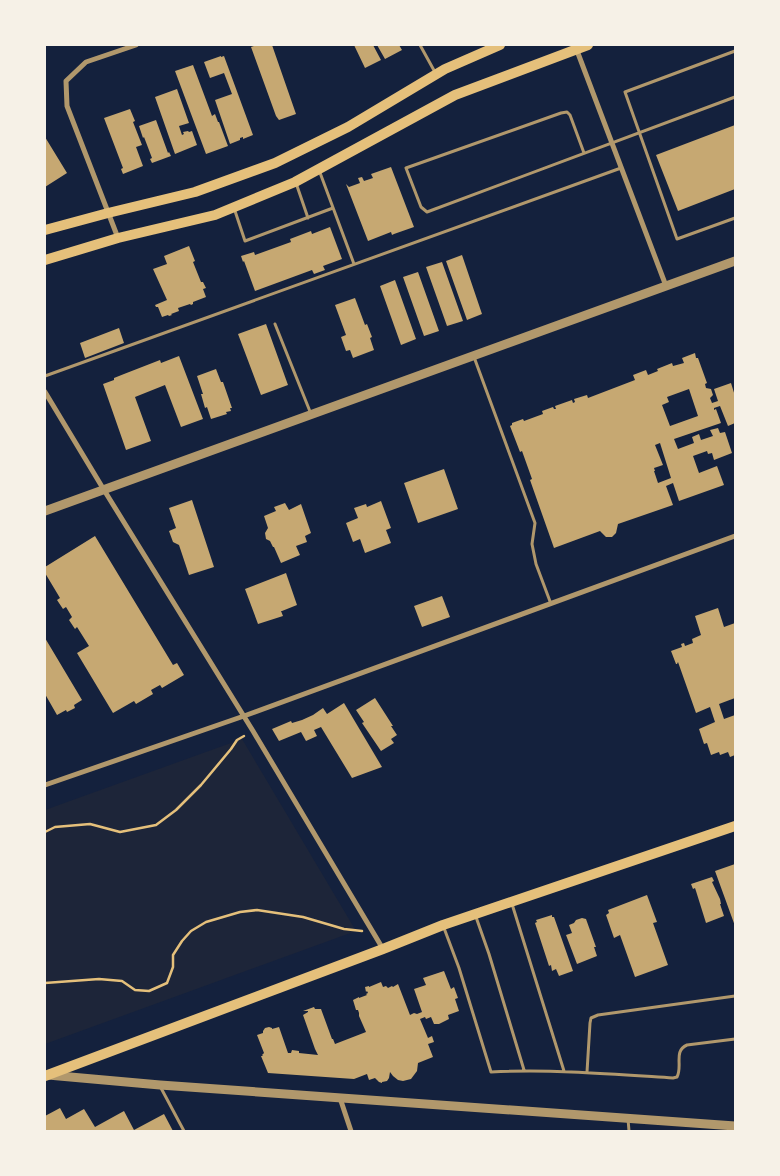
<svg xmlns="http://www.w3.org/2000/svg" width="780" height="1176" font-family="Karla,sans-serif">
  <rect width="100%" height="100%" fill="#14213d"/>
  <path fill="#1d2539" d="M242,739L356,931L45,1044V810Z"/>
  <path fill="#c6a872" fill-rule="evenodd" d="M257,45H272L296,114L279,120L276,116L251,47Z
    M354,45H373L381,60L365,68Z
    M377,45H399L402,50L385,59Z
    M221,56V57L224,56L253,135L243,139V137L240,138V140L230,144L215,100L232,94L224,73L210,78L204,62Z
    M193,65L212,116L215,114L218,122H219L228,146L206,154L175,71Z
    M177,89L189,123L179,126L182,135L184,134L183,132L188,131L189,132L192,131L197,145L175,154L155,97Z
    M130,109L135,121L133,122L142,145L136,147L143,166L123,174L121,169L123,168L104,118Z
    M156,120L168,153L169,152L171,156L152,163L150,159L152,158L144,137L143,138L139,126Z
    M735,125V189L678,211L656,155Z
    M45,137L67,173L45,187Z
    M391,167L414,227L394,234L392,235L391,232L368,241L346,184L349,187L360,183L358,178L362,177L364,181L373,178L371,174Z
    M330,227L342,259L323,266L325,270L314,274L312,270L255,291L244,261L243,262L241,256L254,252L255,255L291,242L290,239L311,231L312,234Z
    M189,246L195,261L193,262L201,282H203L206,288L203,289L206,297L193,302V304L191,305L190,304L178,308L179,311L171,314L172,315L169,316L168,315L162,317L158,307H156L155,305L167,300L153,269L167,264L164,256Z
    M462,255L482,314L467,320L446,261Z
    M442,262L463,321L447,326L426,267Z
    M418,272L439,331L424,336L403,277Z
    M395,280L416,339L401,345L380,286Z
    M355,298L365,325L367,324L372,337L370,338L374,350L353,358L350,350L346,351L341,337L346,335L335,305Z
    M266,324L288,385L261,395L238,334Z
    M119,328L124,343L85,358L80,343Z
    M695,353L696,358H698L707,383L705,384L706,388L711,389L713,395L710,398L712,403L718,401L714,389L731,383L735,396V423L728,426L720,406L714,408V410L716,409L721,423L674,439L678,449L694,443L692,437L699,434L701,440L713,436L710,430L718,428L720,433L725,432L732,453L714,460L712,453L708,454L707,451L693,456L699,473L717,466L724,485L679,501L673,483L666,486L673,505L618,524L616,533L612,537H606L600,531L554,548L530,480L532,479L522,451L520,452L510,426L512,425V423L523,419L524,421L543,414L542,411L553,407L554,409H556L555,406L572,400L573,403L575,402L574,399L587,395L588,398L635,380L633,375L646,370L648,375L658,371L657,369L672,363L673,366L684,363L682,358ZM689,389L698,416L670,426L662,405L669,402L667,397ZM660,443L671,478L658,483L654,471H655L654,468L663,465L655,445Z
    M179,356L203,419L181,427L165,385L135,397L151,441L126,450L103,384L114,380V378L124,374L160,360L161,363Z
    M216,369L221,382H223L232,408H230L231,411L226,412L227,414L211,419L207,407L205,408L201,394H203L197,376Z
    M444,469L458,509L418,523L404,483Z
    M192,500L214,567L189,575L179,545L173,542L169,531L176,528L169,508Z
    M381,501L391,528L386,530L391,543L365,553L360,539L353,542L346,523L358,518L354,508L366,504L367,507Z
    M285,503L289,510L301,504L311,533L305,536L307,542L296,546L300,555L281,563L274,547H273L270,541L266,539L265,533L268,528L264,516L276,511L274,507Z
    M95,536L173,665L177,663L184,675L162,688L160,685L151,690L153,694L136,704L134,701L113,713L77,653L89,646L77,627L75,629L69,620L72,617L66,607L63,609L57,600L60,598L45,573V567Z
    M286,573L297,605L282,611H281L283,616L258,624L245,589Z
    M442,596L450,617L422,627L414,606Z
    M718,608L724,627L735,623V698L719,704L724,719L735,715V755L730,757L728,752L720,755L719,752L711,755L707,743L704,744L699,729L715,722L710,707L696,713L678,662L677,664H676L671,651L682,647L681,644L684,643L685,646L693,643L692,639L701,635L695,616Z
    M45,638L82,700L74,705L75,708L67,712L66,710L57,715L45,694Z
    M375,698L393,726H391L397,735L391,739L394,743L381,751L362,723L364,722L356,710Z
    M344,703L382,767L352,778L321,727L314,730L317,736L306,741L301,732L279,741L272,729L291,721L292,723L302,720L313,715L323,708L327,714Z
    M735,864V926L715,871Z
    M712,877L714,881L712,882L720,899L721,904H720L724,916L706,923L696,891L695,888L693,889L691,884Z
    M647,895L657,922L653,923L668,965L635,977L620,935L614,938L606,915L609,913L608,910Z
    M552,915V917H554L573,971L559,976L556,969L552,971L551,965L549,966L535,923L537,922L536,920Z
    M582,918L586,919L596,947H594L597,956L577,964L566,935L572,933L569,925L574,923L576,920Z
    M444,971L451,989L454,987L458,998L455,999L459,1011L448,1015L449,1019L439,1024H434L431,1017L426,1019L425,1017L420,1019L428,1038L432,1036L434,1042L428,1044L433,1057L418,1063L417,1071L411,1079L403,1081L398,1080L393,1076L390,1072L389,1078L387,1081L382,1082V1083L379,1082L375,1078L369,1080L367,1074L354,1079L268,1073L261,1056H263L262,1055L264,1053L257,1035L263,1033V1031L265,1028L269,1027L272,1028V1029L279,1027L288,1053H291L292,1050L299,1051V1053L318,1055L315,1049L303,1015L308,1012V1011H303L314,1007L315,1009H321L332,1039H333L335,1044L366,1032L359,1016V1013L358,1010H356L353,1000L359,997V998L367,995L366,994L368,993L367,991L366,992L365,987L369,986V987L381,982L383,987L386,986L388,988L392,986L393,987L398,984L410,1015L414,1013L417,1014L422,1012L414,989L426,985L423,978Z
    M60,1108L66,1119L84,1109L95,1127L124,1111L134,1130L164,1114L173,1131H45V1116Z"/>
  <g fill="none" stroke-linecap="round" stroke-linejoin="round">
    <path stroke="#e5c07b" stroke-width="2.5" d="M45,832L55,827L90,824L120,832L156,825L176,810L201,785L231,749L237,740L244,736
      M45,983L99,979L122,981L135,990L149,991L167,983L173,967V955L182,941L191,931L206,922L240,912L257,910L303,917L344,929L362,931"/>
    <path stroke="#b1986c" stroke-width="3" d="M420,45L436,74
      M735,51L625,92L677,239L735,218
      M584,153L570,115L567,112L561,113L406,168L421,207L427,212L735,97
      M319,170L354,264
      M296,183L308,218
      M234,208L245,241L333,208
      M275,324L311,414
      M474,357L535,523L532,544L536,564L551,604
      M45,376L621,168
      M512,904L564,1071
      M476,917L489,954L524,1070
      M444,928L459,968L491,1072C552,1069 612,1074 673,1078L677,1077C683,1066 673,1051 687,1045L735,1039
      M587,1072L590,1023L591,1018L598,1015L735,996
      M161,1088L184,1131
      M628,1119L629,1131"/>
    <path stroke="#b1986c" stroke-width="5" d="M576,48L666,286
      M118,238L67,106L66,81L86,62L136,45
      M45,392L104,490L253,731L383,949
      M45,785L244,716L735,536
      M340,1098L351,1131"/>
    <path stroke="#b1986c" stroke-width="9" d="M45,511L735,261
      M48,1075L160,1085L735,1126"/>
    <path stroke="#e5c07b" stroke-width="10" d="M45,230L108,213L195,192L275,163L348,127L445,69L500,45
      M45,260L118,238L215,215L295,182L455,95L588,45
      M45,1076L383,949L443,925L735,826"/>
  </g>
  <rect width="780" height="1176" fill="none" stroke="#f6f1e7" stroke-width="92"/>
</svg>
